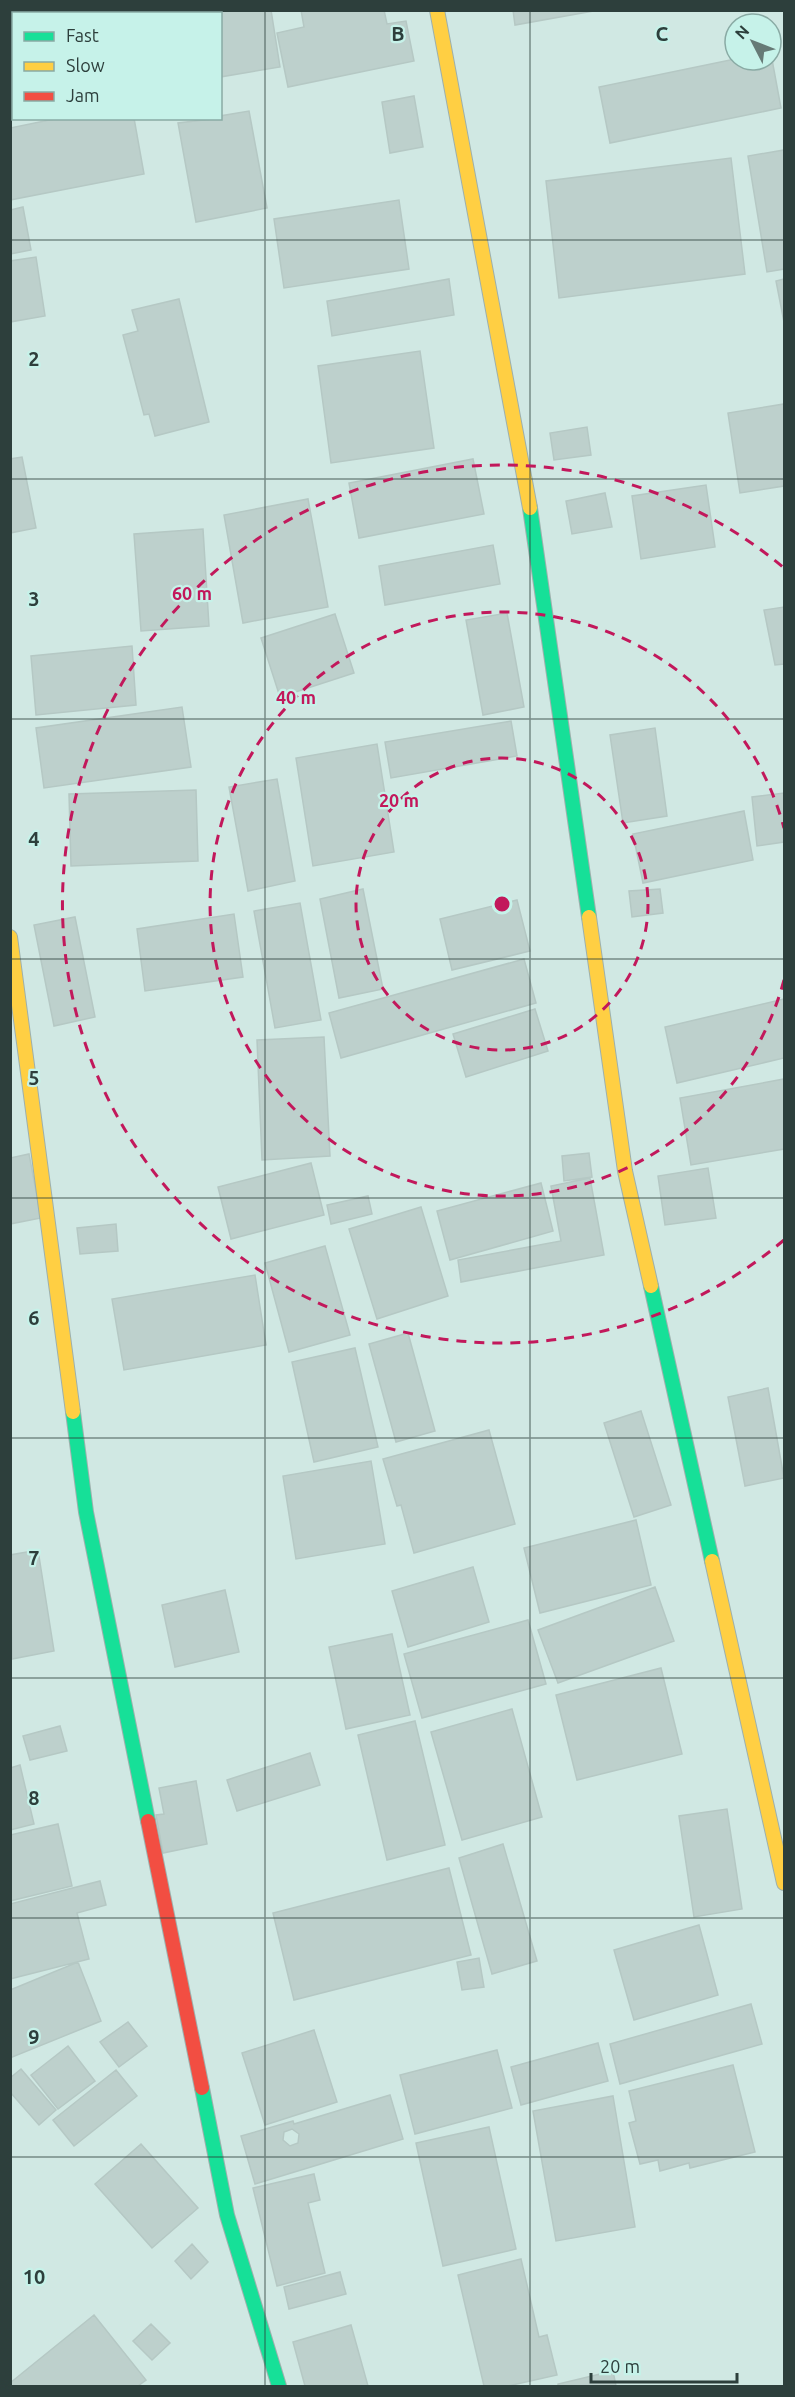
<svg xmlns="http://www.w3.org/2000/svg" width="795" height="2397" font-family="Ubuntu,sans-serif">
  <rect width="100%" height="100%" fill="#d0e8e3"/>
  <path fill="#bdd0cc" stroke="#b5c8c4" stroke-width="1.5" fill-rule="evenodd" d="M10,10H35V14H14V20L10,21Z
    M64,10H121L122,14H64Z
    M138,10H194L195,14H138Z
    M203,10H271L280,67L220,77V14H204Z
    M301,10H384L387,24L406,21L414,61L288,87L277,33L304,27Z
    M513,10H599L515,25Z
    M771,54L781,108L610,143L599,87L735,59L771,60Z
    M414,96L423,147L390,153L382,102Z
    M249,111L267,208L196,222L178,123L220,118V116Z
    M59,118H134L144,174L10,200V128Z
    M784,150V269L767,272L748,156Z
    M731,158L745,274L559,298L546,181Z
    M399,200L409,269L284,288L274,219Z
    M23,207L31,250L10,254V210Z
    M36,257L45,316L10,322V261Z
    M449,279L454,315L332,336L327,301Z
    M784,279V322L776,281Z
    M179,299L209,422L155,436L149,414L144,415L123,335L138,331L132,310Z
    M420,351L434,448L331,463L318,366Z
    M784,404V486L740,493L728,413Z
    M587,427L591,455L554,460L550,433Z
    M22,457L36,528L10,533V459Z
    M473,459L484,514L359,538L349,483Z
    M706,485L715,547L641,559L632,496Z
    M605,493L612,527L572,534L566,501Z
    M308,499L328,607L243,623L224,515Z
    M203,529L209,626L141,631L134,534Z
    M493,545L500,584L385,605L379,566Z
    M784,607V664L775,665L764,610Z
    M507,613L524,707L483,715L466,620Z
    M335,614L354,673L280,697L261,638Z
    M132,646L136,705L36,715L31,656Z
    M182,707L191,767L44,788L36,728Z
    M511,721L517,756L391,778L385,742Z
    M655,728L667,816L623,823L610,735Z
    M377,744L394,852L313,866L296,758Z
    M277,779L295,881L248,891L229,787Z
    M196,790L198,861L71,866L69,794Z
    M784,793V842L757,846L752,797Z
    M744,811L753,860L643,883L633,834Z
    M363,889L383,989L339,998L320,899Z
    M660,889L663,913L632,917L629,891Z
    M517,900L530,951L452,970L440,919Z
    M300,903L321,1020L275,1028L254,911Z
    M234,914L243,977L145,991L137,929Z
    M75,917L95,1017L54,1026L34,925Z
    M524,959L536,1003L341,1058L329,1013Z
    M784,999V1058L677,1083L665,1027Z
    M535,1009L548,1051L466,1077L453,1034Z
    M324,1037L330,1156L262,1160L257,1040Z
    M784,1079V1149L691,1165L680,1098Z
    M589,1153L592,1177L564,1181L562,1156Z
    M29,1154L41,1218L10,1224V1158Z
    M311,1163L324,1215L231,1239L218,1187Z
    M708,1168L716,1218L665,1225L658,1176Z
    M590,1178L604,1255L461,1282L458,1260L561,1241L551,1186Z
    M541,1183L553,1231L450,1260L437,1211Z
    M368,1196L372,1214L331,1224L327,1205Z
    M421,1207L448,1296L377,1319L349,1229Z
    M116,1224L118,1251L80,1254L77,1228Z
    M325,1246L350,1335L289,1352L265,1263Z
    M255,1275L266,1345L124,1370L112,1299Z
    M408,1333L435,1431L396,1442L369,1344Z
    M355,1348L378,1447L314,1462L292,1362Z
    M768,1388L784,1478L745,1486L728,1397Z
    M641,1411L671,1505L634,1517L604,1423Z
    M489,1430L515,1524L414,1553L401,1505L397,1506L383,1459Z
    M371,1461L385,1544L296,1559L283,1476Z
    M636,1520L651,1585L540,1613L524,1548Z
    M38,1550L54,1651L12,1659L10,1555Z
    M473,1567L489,1622L408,1647L392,1591Z
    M655,1587L674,1641L558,1683L538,1630Z
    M225,1590L239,1652L175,1667L162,1605Z
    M528,1620L546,1684L422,1718L404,1654Z
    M392,1634L410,1715L346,1729L329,1647Z
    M661,1668L682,1754L577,1780L556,1695Z
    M512,1709L542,1817L462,1840L431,1732Z
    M415,1721L445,1845L387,1860L358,1735Z
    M60,1726L67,1751L30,1760L23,1736Z
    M310,1753L320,1785L237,1811L227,1780Z
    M20,1765L34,1824L10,1830V1768Z
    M196,1781L207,1844L163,1853L156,1815L164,1814L159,1788Z
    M727,1809L742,1909L694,1917L679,1816Z
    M58,1824L72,1886L10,1901V1835Z
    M503,1844L537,1961L492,1974L459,1858Z
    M449,1868L471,1955L294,2000L273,1913Z
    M100,1881L106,1905L77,1913L89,1959L10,1979V1904Z
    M699,1925L718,1995L634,2020L614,1950Z
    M479,1958L484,1987L462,1990L457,1962Z
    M78,1962L101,2021L10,2058V1990Z
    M751,2004L762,2044L620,2084L610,2044Z
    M128,2022L147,2046L119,2067L100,2042Z
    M314,2030L337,2102L265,2125L242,2053Z
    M598,2043L608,2081L521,2105L511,2067Z
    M68,2046L95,2081L58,2109L31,2075Z
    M497,2050L512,2108L415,2134L400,2075Z
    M733,2065L755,2152L690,2168L689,2163L660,2171L658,2160L640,2164L629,2123L636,2121L629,2091Z
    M21,2069L56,2110L39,2125L10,2092V2078Z
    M116,2070L137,2096L74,2146L53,2120Z
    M390,2095L403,2139L255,2184L241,2136L293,2121L294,2124ZM292,2129L299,2134L298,2143L290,2146L283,2140L284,2132Z
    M613,2096L635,2227L556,2241L533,2111Z
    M489,2127L516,2249L443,2266L416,2143Z
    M141,2144L198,2208L152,2248L95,2184Z
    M314,2174L320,2200L308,2203L325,2273L277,2286L253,2188Z
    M192,2244L208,2262L191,2279L175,2261Z
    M521,2259L539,2337L547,2335L557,2375L508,2386H484L458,2275Z
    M340,2272L346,2294L289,2309L284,2287Z
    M94,2315L146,2380L138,2386H10V2383Z
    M151,2324L170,2343L152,2360L133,2341Z
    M351,2325L368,2386H305L293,2342Z
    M613,2371L616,2386H558V2384Z"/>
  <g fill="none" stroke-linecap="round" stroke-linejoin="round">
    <defs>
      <path id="fast" d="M530,508L589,917
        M651,1286L712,1561
        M73,1412L86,1512L148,1821
        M202,2088L227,2215L279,2386"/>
      <path id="slow" d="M437,10L530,508
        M589,917L625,1171L651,1286
        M10,937L73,1412
        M712,1561L784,1883"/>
      <path id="jam" d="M148,1821L202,2088"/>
    </defs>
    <use href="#fast" stroke="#9db0ad" stroke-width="16"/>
    <use href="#slow" stroke="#9db0ad" stroke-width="16"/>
    <use href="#jam" stroke="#9db0ad" stroke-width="16"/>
    <use href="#fast" stroke="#16e098" stroke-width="14"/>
    <use href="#slow" stroke="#ffcf43" stroke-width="14"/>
    <use href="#jam" stroke="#f24e42" stroke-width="14"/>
  </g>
  <path fill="none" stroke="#2d3f3c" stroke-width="1.5" stroke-opacity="0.55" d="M265,10V2386M530,10V2386M10,240H784M10,479H784M10,719H784M10,959H784M10,1198H784M10,1438H784M10,1678H784M10,1918H784M10,2157H784"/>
  <g fill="none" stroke="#c2185b" stroke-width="3" stroke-dasharray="10 8">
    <circle cx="502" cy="904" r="146"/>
    <path d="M784 980A292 292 0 1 1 784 828"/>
    <path d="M784 1240A439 439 0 1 1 784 568"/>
  </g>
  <g font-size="20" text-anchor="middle" font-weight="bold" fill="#2d3f3c" stroke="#c6f2e9" stroke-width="4.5" stroke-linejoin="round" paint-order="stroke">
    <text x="398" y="41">B</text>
    <text x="662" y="41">C</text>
    <text x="34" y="366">2</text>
    <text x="34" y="606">3</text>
    <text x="34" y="846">4</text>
    <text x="34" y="1085">5</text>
    <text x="34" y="1325">6</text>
    <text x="34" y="1565">7</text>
    <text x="34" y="1805">8</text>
    <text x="34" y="2044">9</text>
    <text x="34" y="2284">10</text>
  </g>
  <circle cx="502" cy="904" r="9" fill="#c2185b" stroke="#c6f2e9" stroke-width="3"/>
  <g font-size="18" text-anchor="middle" font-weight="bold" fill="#c2185b" stroke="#c6f2e9" stroke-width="4.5" stroke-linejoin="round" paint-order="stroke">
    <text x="192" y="600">60 m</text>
    <text x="296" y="704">40 m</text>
    <text x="399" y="807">20 m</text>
  </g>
  <rect width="795" height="2397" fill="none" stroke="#2d3f3c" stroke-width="24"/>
  <rect x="12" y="12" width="210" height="108" fill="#c6f2e9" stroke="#89aaa4" stroke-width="1.5"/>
  <rect x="24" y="32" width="30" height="9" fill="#16e098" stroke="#89aaa4" stroke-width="1.5"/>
  <text x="66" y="42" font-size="18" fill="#2d3f3c">Fast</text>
  <rect x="24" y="62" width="30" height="9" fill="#ffcf43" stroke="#89aaa4" stroke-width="1.5"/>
  <text x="66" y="72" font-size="18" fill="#2d3f3c">Slow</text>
  <rect x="24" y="92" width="30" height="9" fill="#f24e42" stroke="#89aaa4" stroke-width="1.5"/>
  <text x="66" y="102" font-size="18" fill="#2d3f3c">Jam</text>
  <g transform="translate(753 42) rotate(312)"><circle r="28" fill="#c6f2e9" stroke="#89aaa4" stroke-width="1.5"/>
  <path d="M0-4.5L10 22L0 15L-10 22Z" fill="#667a76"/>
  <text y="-9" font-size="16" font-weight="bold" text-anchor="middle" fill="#2d3f3c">N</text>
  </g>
  <path d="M591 2373v9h146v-9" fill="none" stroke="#2d3f3c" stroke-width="3"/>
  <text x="600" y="2373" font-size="18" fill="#2d3f3c" stroke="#c6f2e9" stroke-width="4.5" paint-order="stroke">20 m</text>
</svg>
